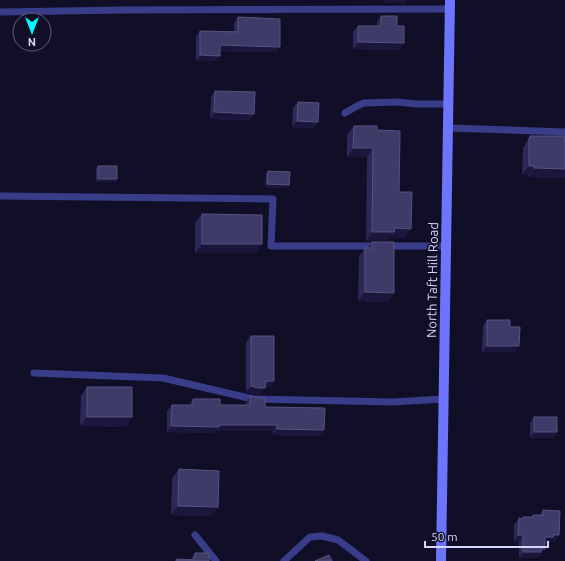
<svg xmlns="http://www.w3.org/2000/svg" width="565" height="561" font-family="Ubuntu,sans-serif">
  <rect width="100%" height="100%" fill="#110f28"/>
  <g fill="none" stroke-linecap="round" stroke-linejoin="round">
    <path stroke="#393c88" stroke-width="7" d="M0,12L124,10L450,9
      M345,113L357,106L364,103L397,102L417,104H448
      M448,128L565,132
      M0,196L273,199L271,246H446
      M34,373L163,378L253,399L393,402L444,399
      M195,535L216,561
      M284,561L310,537L322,536L338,540L366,561"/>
    <path stroke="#6d75ff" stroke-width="10" d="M441,561L450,0"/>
  </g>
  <path fill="#2d2857" d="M381,16L397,26L404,43L399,50L353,49V32L358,26H377V22Z
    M238,17L280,47L276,52L220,51V56L216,61H196V37L200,31H234V23Z
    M215,91L250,120L210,119L211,97Z
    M298,102L314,128L292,127L293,108Z
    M354,126L377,130L399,192L405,238L391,237L388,241H366L367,157H347V135Z
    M530,136L565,145V178L528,177V175H522L523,148Z
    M98,166L117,179L115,182H96V169Z
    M268,171L289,185L287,188L265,187L266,174Z
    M202,214L262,244L256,253H195V223Z
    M372,242L388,302L358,301L359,257L365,248H367Z
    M487,320L510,327L515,352H482L483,326Z
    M251,336L274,381L270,387H265L261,394H254L246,392V342Z
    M87,387L126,427L80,426L81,396Z
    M250,396L265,407L320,436L273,435V431H216L215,433L167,432V411L172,405H189L193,399L220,405H246V403Z
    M534,417L553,438H530V423Z
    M179,469L218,507L211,516L171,515L172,478Z
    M543,510L559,535L554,542H550L549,544L545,543V549L540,556H538L536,558H519V542H514V525L519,518L522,519L523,517H532L533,515H540Z
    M195,553L209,561H175L177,559L190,560Z"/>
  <path fill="#1a163c" d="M384,0H407L405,3H382Z
    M358,42L404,43L399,50L353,49Z
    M220,45L280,47L276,52L216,51Z
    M200,55L220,56L216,61H196Z
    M214,112L254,114L250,120L210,119Z
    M297,121L318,122L314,128L292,127Z
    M353,148H373L367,157H347Z
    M529,166H534L528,175H522Z
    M534,168L565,169V178L528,177Z
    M98,179H117L115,182H96Z
    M267,184L289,185L287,188L265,187Z
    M395,228L411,229L405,238L391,237L388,241H366L372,232Z
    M202,244H262L256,253H195Z
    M365,292L394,293L388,302L358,301Z
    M487,346H519L515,352H482Z
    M266,381H274L270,387H261Z
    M251,386L265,388L261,394H254L246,392Z
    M87,417H132L126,427L80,426Z
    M219,425H277L273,431H216L215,433L167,432L171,426Z
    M277,429L324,430L320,436L273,435Z
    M534,432H557L553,438H530Z
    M178,506L218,507L211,516L171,515Z
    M518,535H523L519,542H514Z
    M554,535H559L554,542H550L549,544L541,543L545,537Z
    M541,549H545L540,556H538L536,558H519L523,552Z"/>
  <path fill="#3f3b69" stroke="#575380" d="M381,16H397V26H404V43L358,42V26H381Z
    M238,17L280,19V47L220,45V56L200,55V31L238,32Z
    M215,91L255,92L254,114L214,112Z
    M298,102L319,103L318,122L297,121Z
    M354,126H377V130L400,131L399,192H412L411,229L395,228L394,232H372L373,148H353Z
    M530,136H565L564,145H565V169L534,168V166H529V138H530Z
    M98,166H117V179H98Z
    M268,171L290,172L289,185L267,184Z
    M202,214L262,215V244H202Z
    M372,242H394V293L365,292V248H372Z
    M487,320H510V327H520L519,346H487Z
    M251,336H274V381H266L265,388H258L251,386Z
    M87,387H132V417H87Z
    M250,396L257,398H265V407L325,408L324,430L277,429V425H219V427L171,426L172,405H193V399H220V405H250Z
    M534,417H557V432H534Z
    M179,469L219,471L218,507L178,506Z
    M543,510L560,511L559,535H554L553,537H545V549H541V552H523V535H518L519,518L523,519V517H533V515H543Z
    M195,553H209V561H176L177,559L194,560Z
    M329,555L332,561H315Z"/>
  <g text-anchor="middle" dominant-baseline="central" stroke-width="3.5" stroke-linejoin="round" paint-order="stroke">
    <g font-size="13" fill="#d8d6ff" stroke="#110f28">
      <text transform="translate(432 280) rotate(-89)">North Taft Hill Road</text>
    </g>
  </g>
  <g transform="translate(32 32) rotate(180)"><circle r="19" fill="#110f28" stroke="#615f7e"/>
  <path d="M0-3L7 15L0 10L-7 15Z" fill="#02f9ff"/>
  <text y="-6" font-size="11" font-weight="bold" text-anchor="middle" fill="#d8d6ff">N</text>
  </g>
  <path d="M425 541v6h123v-6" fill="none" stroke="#d8d6ff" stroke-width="2"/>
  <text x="431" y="541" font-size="12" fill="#d8d6ff" stroke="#110f28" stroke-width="3" paint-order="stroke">50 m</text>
</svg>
